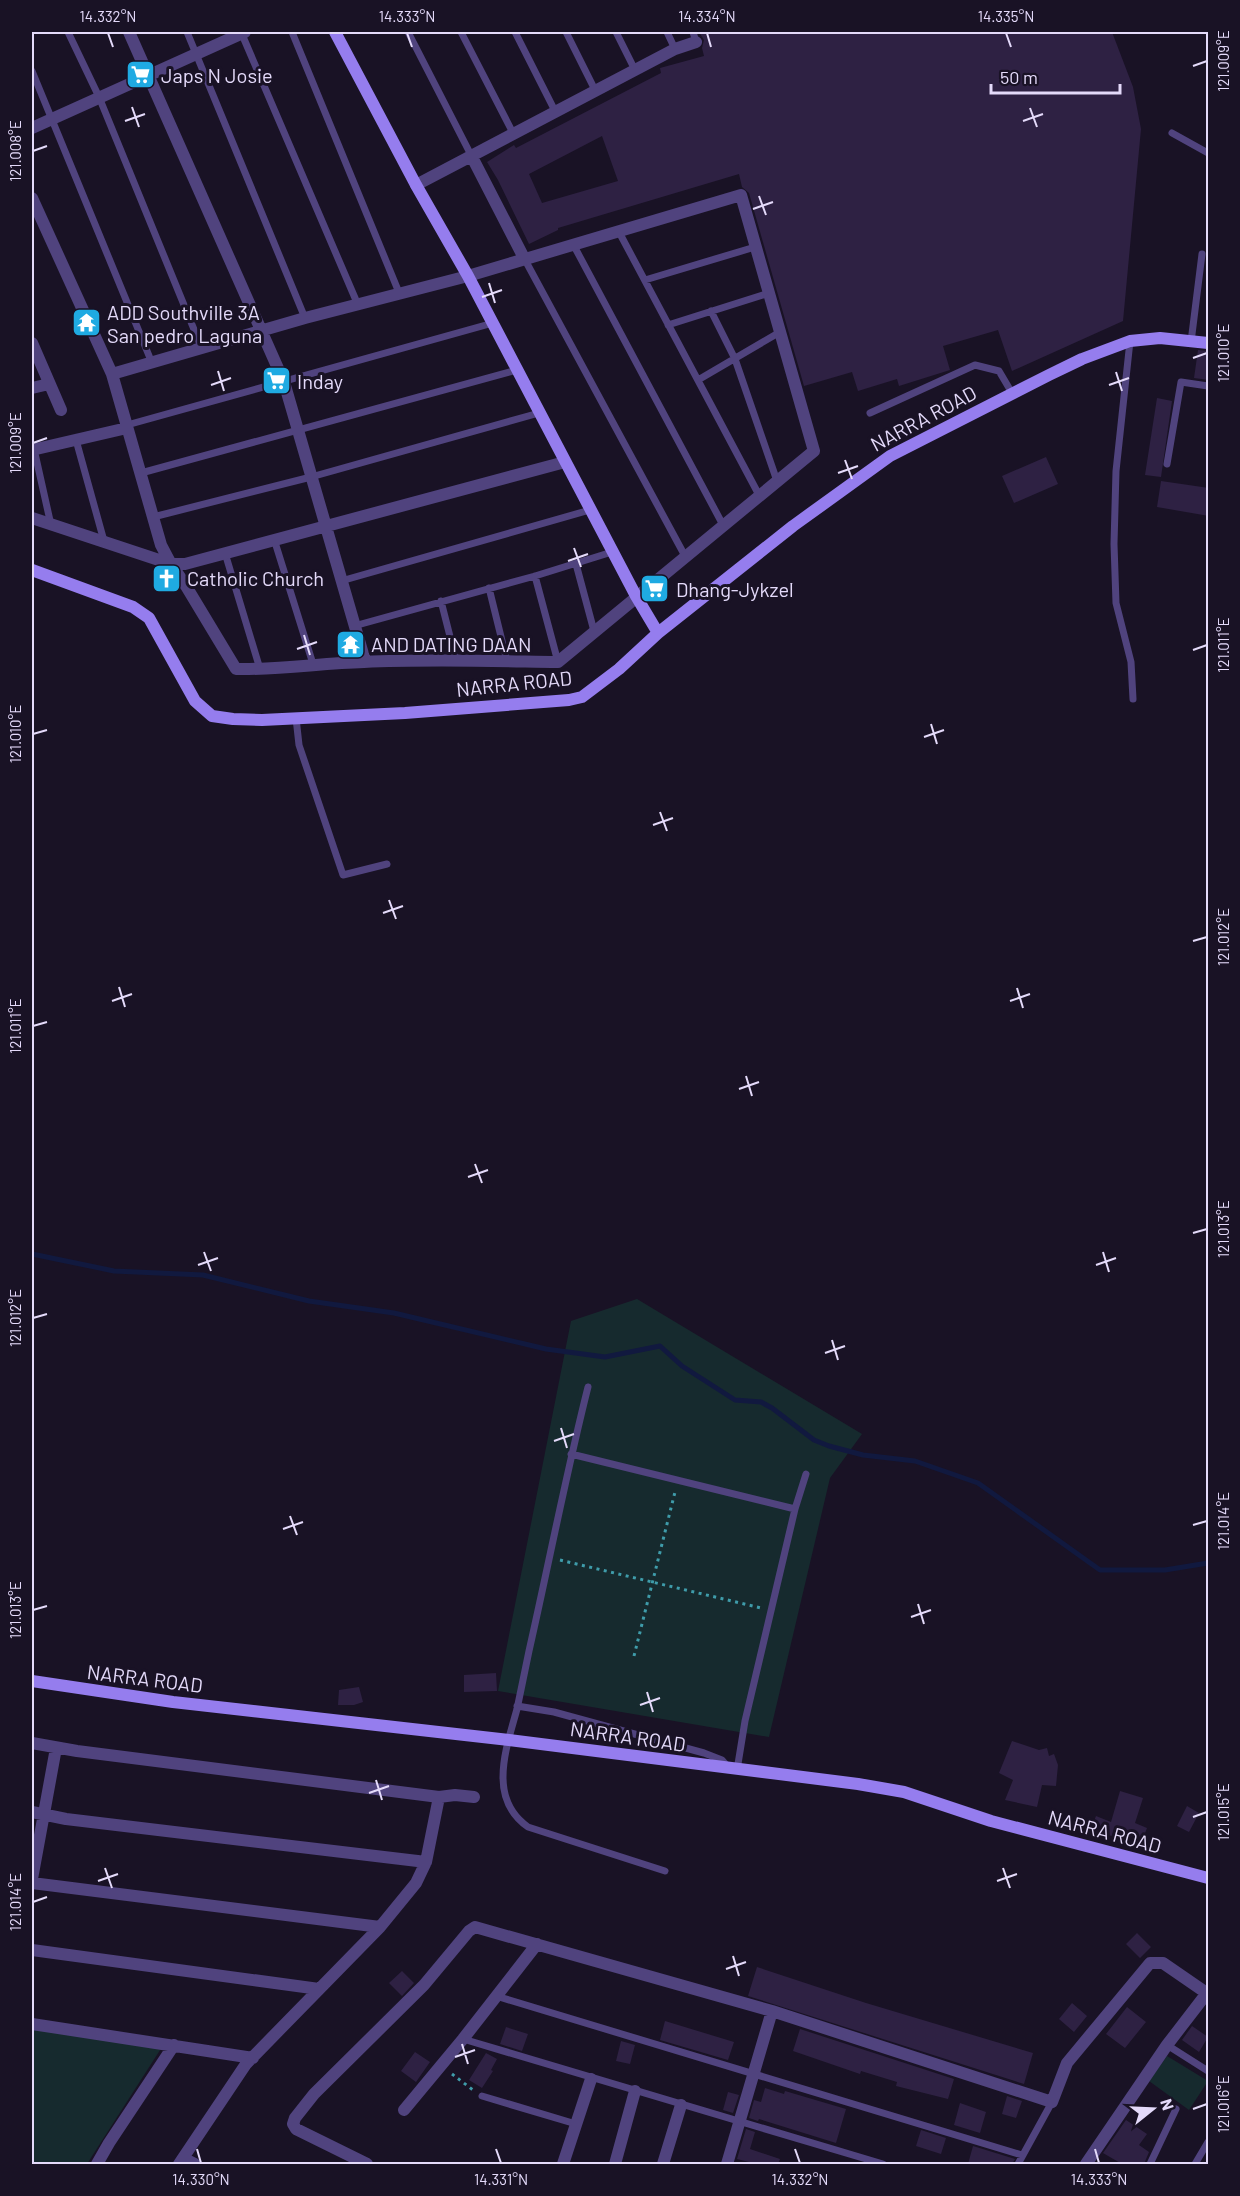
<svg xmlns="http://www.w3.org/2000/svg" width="1240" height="2196" font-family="Barlow,sans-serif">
  <rect width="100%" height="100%" fill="#191225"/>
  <path fill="#162a2e" d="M637,1299L862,1434L830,1478L769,1737L498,1691L571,1321Z
    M32,2028L162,2047L87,2164H32Z
    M1167,2056L1208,2081L1189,2110L1149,2081Z"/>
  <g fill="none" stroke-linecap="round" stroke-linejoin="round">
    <path stroke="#11193f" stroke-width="5" d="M32,1254L114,1271L203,1275L309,1301L394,1313L546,1349L605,1357L660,1346L682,1366L735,1400L761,1402L772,1408L814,1440L829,1446L863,1455L915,1461L978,1483L1100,1570H1165L1208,1563"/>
  </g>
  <path fill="#2e2143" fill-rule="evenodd" d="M699,32H1112L1133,87L1141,129L1123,321L1012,371L998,330L943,346L950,370L899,386L897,379L858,391L852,372L804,386L749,193L742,187L739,174L558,228V230L529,244L498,180L487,162L514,145L516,148L661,73L660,68L704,56L702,48L704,40ZM602,136L618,181L542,203L529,174Z
    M1198,350L1209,351V380L1194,378Z
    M1157,398L1172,401L1161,477L1145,475Z
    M1046,457L1058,484L1014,503L1002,476Z
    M1161,481L1209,488V516L1157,507Z
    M496,1673L497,1691L464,1692V1675Z
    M359,1687L363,1702L354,1705H338L339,1690Z
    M1012,1741L1039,1750L1047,1748L1049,1756L1054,1754L1058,1765L1056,1786L1042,1785L1037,1807L1005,1800L1013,1780L999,1773Z
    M1120,1791L1143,1798L1135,1823L1147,1828L1142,1841L1114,1829L1112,1836L1090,1831L1096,1816L1111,1822Z
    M1187,1806L1199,1813L1189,1832L1177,1826Z
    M1137,1933L1151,1947L1140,1958L1126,1944Z
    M757,1967L866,2003L1033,2053L1024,2084L748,1996Z
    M402,1971L414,1983L402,1996L389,1983Z
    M1072,2003L1087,2016L1074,2032L1059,2019Z
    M1127,2007L1146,2022L1125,2048L1106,2034Z
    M665,2021L734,2042L728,2060L660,2040Z
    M1192,2026L1208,2037L1199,2052L1182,2040Z
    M506,2027L528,2034L522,2051L500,2044Z
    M800,2029L954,2079L948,2099L896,2086L897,2082L861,2071L860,2074L793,2051Z
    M621,2041L635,2045L630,2064L616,2061Z
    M415,2052L430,2062L416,2082L401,2071Z
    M486,2053L497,2059L491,2070L493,2071L482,2088L469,2080Z
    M765,2088L784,2094L785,2091L846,2109L836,2143L759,2119L758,2121L749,2118L754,2100L761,2102Z
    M728,2092L739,2095L733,2113L723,2110Z
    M1007,2096L1022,2101L1016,2118L1002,2114Z
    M960,2103L986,2112L980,2133L954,2125Z
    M1126,2120L1147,2134L1139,2145L1149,2152L1144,2164H1122L1103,2153Z
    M746,2129L755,2132L750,2149L780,2159L778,2164H757L737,2159Z
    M921,2130L946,2138L941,2154L916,2146Z
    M973,2146L1015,2159L1012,2164H968Z"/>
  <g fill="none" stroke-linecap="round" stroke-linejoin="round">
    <path stroke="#3f9caa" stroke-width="3" stroke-dasharray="3 4.5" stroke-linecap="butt" d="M560,1560L761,1608
      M634,1656L675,1492
      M452,2074L473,2090"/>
    <path stroke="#50437e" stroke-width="7" d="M68,32L99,97L202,349
      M187,32L305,318
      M241,32L358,305
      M292,32L400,295
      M408,32L471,155
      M461,32L513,133
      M515,32L555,111
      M566,32L595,90
      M616,32L635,70
      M667,32L675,49
      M693,32L696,42
      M32,71L152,363
      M1172,133L1208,153
      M619,232L759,495
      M573,244L723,525
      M524,258L685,556
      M645,280L755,247
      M711,311L735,359L777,481
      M668,325L769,293
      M1130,341L1116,471L1114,544L1116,603L1131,662L1133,699
      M1191,342L1202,254
      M698,380L780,332
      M870,413L975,365L999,371L1012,393
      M127,425L493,323
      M76,440L104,541
      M34,449L51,525
      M1167,464L1181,382L1208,386
      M141,473L517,370
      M153,517L311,477L539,413
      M274,539L313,664
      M225,553L260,669
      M576,564L594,631
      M535,576L558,662
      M341,581L590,510
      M489,588L507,661
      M441,601L456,660
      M354,626L535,576L612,552
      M296,718L299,745L343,875L387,864
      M588,1387C566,1474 549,1563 529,1651C525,1671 521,1690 517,1709C511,1731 503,1754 503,1777C503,1798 511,1815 528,1827L665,1871
      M571,1454L795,1509
      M517,1706L554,1712L704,1753L722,1760L728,1767
      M737,1770L745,1721L795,1509L806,1474
      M496,1996L1022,2155
      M463,2039L883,2164
      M1167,2045L1208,2071
      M482,2096L576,2124
      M1018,2164L1052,2102
      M1150,2164L1176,2109
      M1195,2164L1208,2142"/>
    <path stroke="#50437e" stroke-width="12" d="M129,32L284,382L365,661
      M32,128L245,32
      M471,155L524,258
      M416,185L635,70L675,49L696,42
      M32,198L112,374L161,545L171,564L186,586L236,669C279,670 322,663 364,662C429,659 493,661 558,662L814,451L741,195L468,276L305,318L112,374
      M32,343L61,410
      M32,388L49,384
      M32,450L127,428
      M32,518L171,564H185L565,462
      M32,1743L77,1751L439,1797L455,1795L474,1797
      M32,1812L66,1819L426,1862
      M32,1879L56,1748
      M32,1883L380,1927
      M32,1950L319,1989
      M32,2024L253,2058
      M404,2110L463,2039L537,1944
      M183,2158L195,2164
      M97,2164L109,2143L174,2045
      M179,2164L246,2064L380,1927L416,1883L426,1862L439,1797
      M367,2164L296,2129L293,2124L295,2118L314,2094L424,1985L469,1931L475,1927L772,2011L1052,2102L1067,2063L1150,1963H1163L1208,1994
      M563,2164L591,2079
      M615,2164L635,2091
      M663,2164L681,2105
      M727,2164L772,2011
      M1086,2164L1167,2045L1207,1993"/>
    <path stroke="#957dee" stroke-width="12" d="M335,32L416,185L468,276L636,596L658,633
      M32,570L133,607L149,618L195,701L212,716L233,719L262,720L405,713L569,700L582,697L619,669L658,633L793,526L890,456L1049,375L1082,359L1130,341L1160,338L1208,343
      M32,1681L173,1702L509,1740L858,1784L904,1792L991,1821L1208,1878"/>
  </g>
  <path fill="none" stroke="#e4dafa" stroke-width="2" d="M108,33L113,47M407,33L412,47M707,33L711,47M1006,33L1011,47M1193,66L1207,61M132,107L139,127M1030,108L1037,127M125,121L145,114M1023,121L1043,114M33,151L47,146M759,196L766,215M753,209L773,202M489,283L495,303M482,297L502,290M1193,358L1207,353M218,371L224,391M1116,372L1122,391M211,385L231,378M1109,385L1129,378M33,443L47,438M845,460L852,479M838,473L858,466M574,548L581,567M568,561L588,554M304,635L310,655M297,649L317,642M1193,650L1207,645M931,724L937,744M33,734L47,730M924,737L944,730M660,812L667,831M653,825L673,818M389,900L396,919M383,913L403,906M1193,941L1207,937M119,987L125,1007M1017,988L1023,1008M112,1001L132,994M1010,1001L1030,994M33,1026L47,1022M746,1076L752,1096M739,1089L759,1082M475,1164L482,1183M468,1177L488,1170M1193,1233L1207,1229M204,1252L211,1271M1103,1252L1109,1272M198,1265L218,1258M1096,1265L1116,1258M33,1318L47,1314M832,1340L838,1360M825,1353L845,1346M561,1428L567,1448M554,1441L574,1434M290,1516L297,1535M1193,1525L1207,1521M283,1529L303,1522M918,1604L924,1624M33,1610L47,1606M911,1617L931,1610M647,1692L653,1712M640,1705L660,1698M376,1780L382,1800M369,1793L389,1786M1193,1817L1207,1812M105,1868L112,1888M1003,1868L1010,1888M98,1881L118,1874M997,1881L1017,1874M33,1902L47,1897M733,1956L739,1976M726,1969L746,1962M462,2044L468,2064M455,2057L475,2050M1193,2109L1207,2104M197,2149L201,2163M496,2149L501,2163M795,2149L800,2163M1095,2149L1099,2163"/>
  <defs>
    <symbol id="supermarket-square" viewBox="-11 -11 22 22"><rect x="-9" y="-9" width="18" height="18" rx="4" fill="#1faae2" stroke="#191225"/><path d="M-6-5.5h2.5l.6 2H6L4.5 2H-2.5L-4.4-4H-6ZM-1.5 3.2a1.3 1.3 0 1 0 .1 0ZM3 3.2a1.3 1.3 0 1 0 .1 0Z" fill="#fff"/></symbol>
    <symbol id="temple-square" viewBox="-11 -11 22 22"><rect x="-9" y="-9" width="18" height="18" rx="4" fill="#1faae2" stroke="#191225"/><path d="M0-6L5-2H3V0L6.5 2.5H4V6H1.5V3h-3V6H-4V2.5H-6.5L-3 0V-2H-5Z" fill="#fff"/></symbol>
    <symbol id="church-square" viewBox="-11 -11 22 22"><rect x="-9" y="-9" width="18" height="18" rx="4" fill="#1faae2" stroke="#191225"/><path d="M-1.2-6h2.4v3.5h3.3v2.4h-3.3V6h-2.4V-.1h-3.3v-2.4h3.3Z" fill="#fff"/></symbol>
  </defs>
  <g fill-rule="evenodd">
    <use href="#supermarket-square" x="124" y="58" width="33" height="33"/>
    <use href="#temple-square" x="70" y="306" width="33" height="33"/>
    <use href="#supermarket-square" x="260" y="364" width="33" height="33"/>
    <use href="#church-square" x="150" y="562" width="33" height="33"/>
    <use href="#supermarket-square" x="638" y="572" width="33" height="33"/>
    <use href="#temple-square" x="334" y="628" width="33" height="33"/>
  </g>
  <g text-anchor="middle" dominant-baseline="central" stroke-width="6" stroke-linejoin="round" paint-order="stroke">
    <g font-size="20" fill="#e4dafa" stroke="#191225" text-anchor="start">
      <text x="161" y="75">Japs N Josie</text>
      <text x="107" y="312">ADD Southville 3A<tspan x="107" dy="23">San pedro Laguna</tspan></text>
      <text x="297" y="381">Inday</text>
      <text x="187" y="578">Catholic Church</text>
      <text x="676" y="589">Dhang-Jykzel</text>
      <text x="371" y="644">AND DATING DAAN</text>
    </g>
    <g font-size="20" fill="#e4dafa" stroke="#191225">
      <text transform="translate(923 418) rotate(-28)">NARRA ROAD</text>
      <text transform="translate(514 683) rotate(-6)">NARRA ROAD</text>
      <text transform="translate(145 1678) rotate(7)">NARRA ROAD</text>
      <text transform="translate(628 1736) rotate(8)">NARRA ROAD</text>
      <text transform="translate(1105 1831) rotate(15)">NARRA ROAD</text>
    </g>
  </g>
  <rect width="1240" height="2196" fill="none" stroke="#191225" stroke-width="66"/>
  <g transform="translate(1153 2109) rotate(72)" stroke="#191225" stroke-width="4.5" paint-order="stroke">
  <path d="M0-4.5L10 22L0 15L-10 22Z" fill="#e4dafa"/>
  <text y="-9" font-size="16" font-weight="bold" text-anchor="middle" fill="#e4dafa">N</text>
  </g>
  <path d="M991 84v9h129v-9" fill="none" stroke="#e4dafa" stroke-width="3"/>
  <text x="1000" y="84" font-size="18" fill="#e4dafa" stroke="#191225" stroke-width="4.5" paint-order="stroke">50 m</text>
  <rect x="33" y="33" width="1174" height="2130" fill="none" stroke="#e4dafa" stroke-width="2"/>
  <g font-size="15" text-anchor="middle" fill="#e4dafa">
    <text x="108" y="22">14.332°N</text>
    <text x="407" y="22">14.333°N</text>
    <text x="707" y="22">14.334°N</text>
    <text x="1006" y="22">14.335°N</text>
    <text transform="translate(1224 61) rotate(-90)" y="5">121.009°E</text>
    <text transform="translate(16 151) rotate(-90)" y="5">121.008°E</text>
    <text transform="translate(1224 353) rotate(-90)" y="5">121.010°E</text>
    <text transform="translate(16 443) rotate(-90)" y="5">121.009°E</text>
    <text transform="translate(1224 645) rotate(-90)" y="5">121.011°E</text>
    <text transform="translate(16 734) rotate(-90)" y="5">121.010°E</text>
    <text transform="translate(1224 937) rotate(-90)" y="5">121.012°E</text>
    <text transform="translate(16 1026) rotate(-90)" y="5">121.011°E</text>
    <text transform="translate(1224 1229) rotate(-90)" y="5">121.013°E</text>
    <text transform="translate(16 1318) rotate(-90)" y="5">121.012°E</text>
    <text transform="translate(1224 1521) rotate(-90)" y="5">121.014°E</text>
    <text transform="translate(16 1610) rotate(-90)" y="5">121.013°E</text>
    <text transform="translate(1224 1812) rotate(-90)" y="5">121.015°E</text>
    <text transform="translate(16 1902) rotate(-90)" y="5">121.014°E</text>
    <text transform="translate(1224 2104) rotate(-90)" y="5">121.016°E</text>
    <text x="201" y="2185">14.330°N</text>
    <text x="501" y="2185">14.331°N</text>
    <text x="800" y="2185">14.332°N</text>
    <text x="1099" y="2185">14.333°N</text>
  </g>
</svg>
